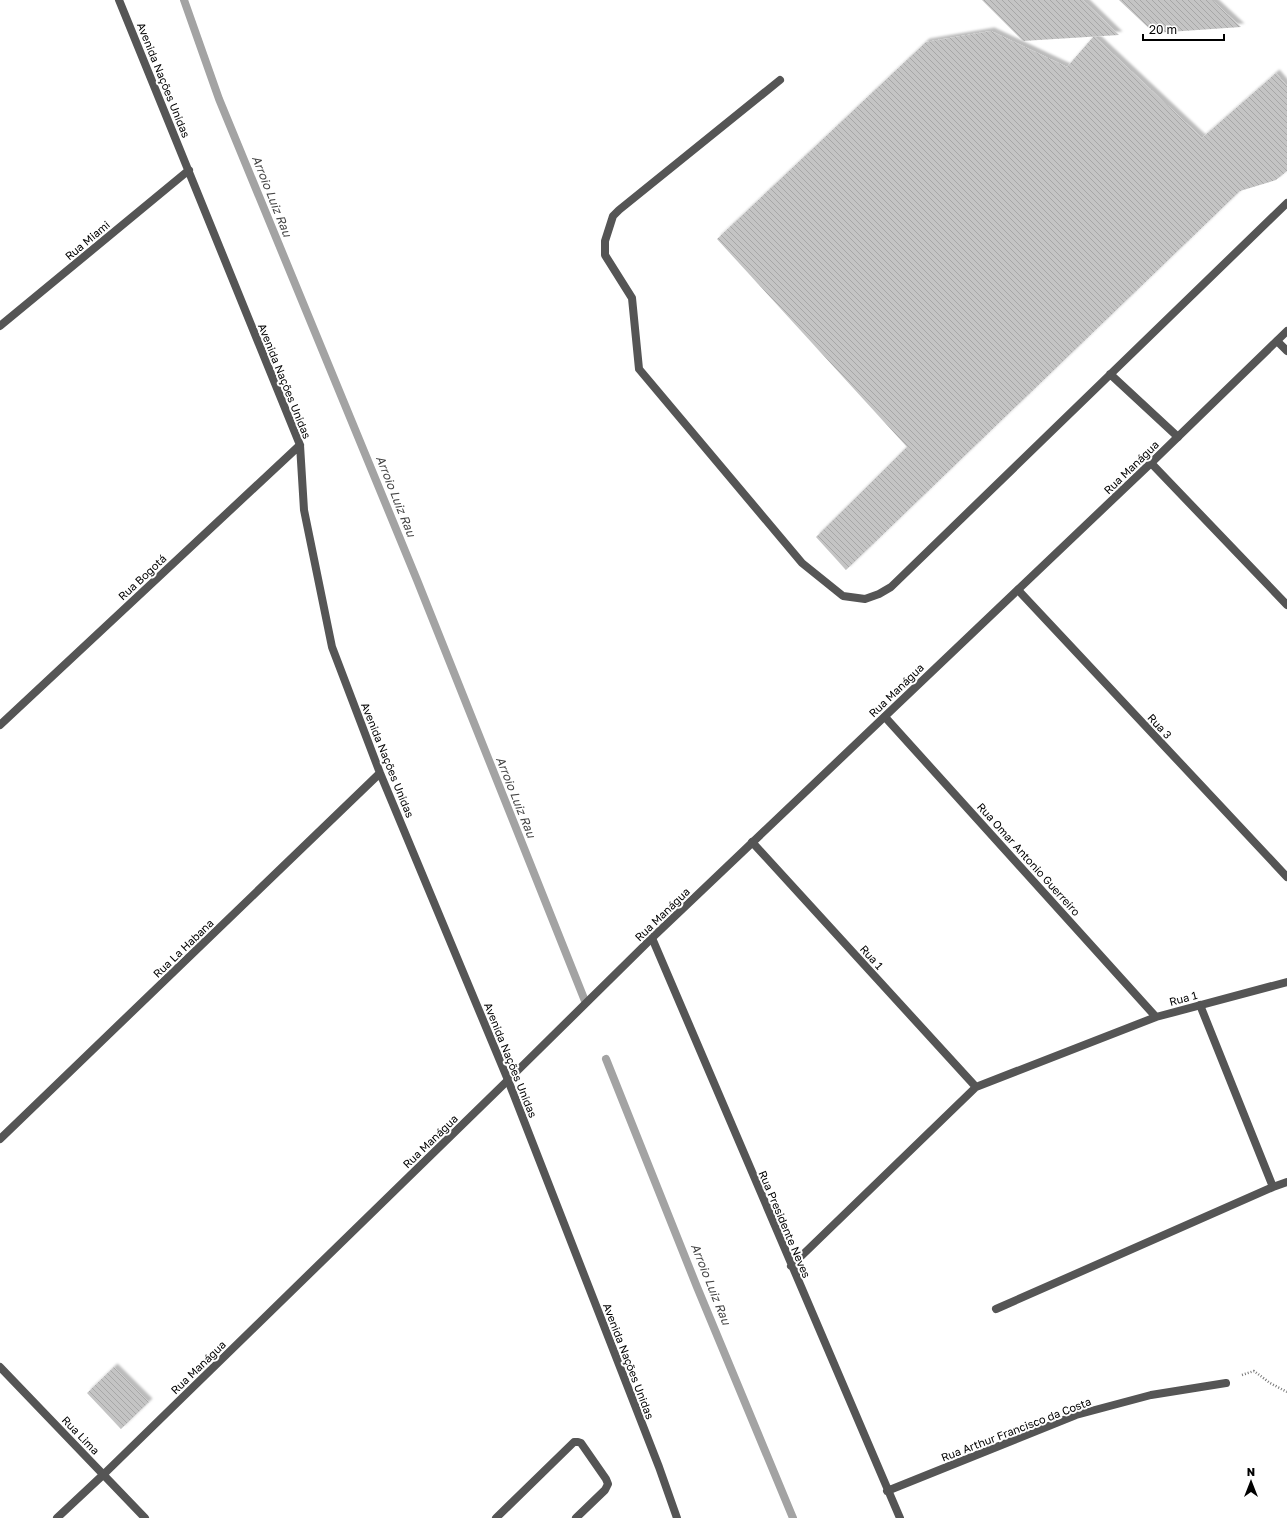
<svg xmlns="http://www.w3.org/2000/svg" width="1287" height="1518" font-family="'Golos Text',sans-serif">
  <defs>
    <pattern id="building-back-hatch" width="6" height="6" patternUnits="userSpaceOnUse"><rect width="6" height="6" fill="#c4c4c4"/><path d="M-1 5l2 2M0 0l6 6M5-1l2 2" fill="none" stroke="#a7a7a7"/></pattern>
    <filter id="shadow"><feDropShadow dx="3.5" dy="-3.5" stdDeviation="1" flood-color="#0004"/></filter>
  </defs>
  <rect width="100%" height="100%" fill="#fff"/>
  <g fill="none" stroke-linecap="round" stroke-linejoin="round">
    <path stroke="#a3a3a3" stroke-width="8" d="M184,0L219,99L417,580L585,1001
      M606,1059L697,1287L793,1518"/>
  </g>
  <path fill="url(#building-back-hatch)" filter="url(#shadow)" d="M982,0H1083L1119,35L1023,41Z
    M1119,0H1212L1241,27L1154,33Z
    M991,31L1067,67L1094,36L1202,138L1276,73L1287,86V171L1276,180L1240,191L846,570L816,537L907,447L717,239L926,42Z
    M114,1367L149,1402L121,1429L87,1393Z"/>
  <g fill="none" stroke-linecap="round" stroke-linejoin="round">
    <path stroke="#777" stroke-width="2.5" stroke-dasharray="1 2" stroke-linecap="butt" d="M1242,1375L1254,1371L1270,1383L1287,1392"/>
    <path stroke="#555" stroke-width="8" d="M780,80L619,210L613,216L605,241V255L632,298L639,369L802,563L843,596L865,599L879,594L891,587L1287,203
      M1110,374L1178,437
      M1200,1005L1273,1187
      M508,1080L659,1467L677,1518
      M996,1309L1273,1187L1287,1182"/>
    <path stroke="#555" stroke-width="8" d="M119,0L300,445L304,510L332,647L380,773L508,1080
      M0,326L189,170
      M1277,341L1287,351
      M1151,463L1287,605
      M1018,590L1287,877
      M885,717L1156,1017
      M0,725L300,445
      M752,842L976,1087
      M652,938L900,1518
      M0,1139L380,773
      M791,1266L976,1087L1156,1017L1287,982
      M887,1491L1076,1415L1151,1395L1226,1383
      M57,1518L104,1474
      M496,1518L574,1442H578L581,1443L606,1479L608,1484L605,1490L576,1518"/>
    <path stroke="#555" stroke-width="8" d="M0,1367L145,1518
      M104,1474L508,1080L652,938L1151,463L1287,331"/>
  </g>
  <g text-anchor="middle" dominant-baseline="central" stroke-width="4" stroke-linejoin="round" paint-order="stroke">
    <g font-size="11" fill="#000" stroke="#fff">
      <text transform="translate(164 80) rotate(68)">Avenida Nações Unidas</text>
      <text transform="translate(87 240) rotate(-40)">Rua Miami</text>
      <text transform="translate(285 381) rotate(68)">Avenida Nações Unidas</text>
      <text transform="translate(1131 467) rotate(-44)">Rua Manágua</text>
      <text transform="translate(142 577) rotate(-43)">Rua Bogotá</text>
      <text transform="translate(896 690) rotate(-44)">Rua Manágua</text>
      <text transform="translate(1160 726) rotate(47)">Rua 3</text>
      <text transform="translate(388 760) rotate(68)">Avenida Nações Unidas</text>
      <text transform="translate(1029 859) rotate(48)">Rua Omar Antonio Guerreiro</text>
      <text transform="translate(662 914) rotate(-44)">Rua Manágua</text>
      <text transform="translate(183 948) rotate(-44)">Rua La Habana</text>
      <text transform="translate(872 957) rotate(48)">Rua 1</text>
      <text transform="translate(1183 998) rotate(-15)">Rua 1</text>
      <text transform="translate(511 1060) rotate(68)">Avenida Nações Unidas</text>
      <text transform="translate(430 1141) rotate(-44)">Rua Manágua</text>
      <text transform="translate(785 1224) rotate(67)">Rua Presidente Neves</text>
      <text transform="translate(629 1361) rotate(69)">Avenida Nações Unidas</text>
      <text transform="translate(198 1367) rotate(-44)">Rua Manágua</text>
      <text transform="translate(1016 1429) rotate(-21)">Rua Arthur Francisco da Costa</text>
      <text transform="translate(81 1435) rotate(46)">Rua Lima</text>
    </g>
    <g font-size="12" font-style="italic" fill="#444" stroke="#fff">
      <text transform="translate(272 196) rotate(68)">Arroio Luiz Rau</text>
      <text transform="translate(396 496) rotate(68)">Arroio Luiz Rau</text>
      <text transform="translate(516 797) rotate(68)">Arroio Luiz Rau</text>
      <text transform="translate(711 1284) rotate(68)">Arroio Luiz Rau</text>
    </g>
  </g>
  <g transform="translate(1251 1482)" stroke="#ffffff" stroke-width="3" paint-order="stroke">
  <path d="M0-3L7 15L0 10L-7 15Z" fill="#000000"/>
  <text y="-6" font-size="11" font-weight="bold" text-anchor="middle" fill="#000000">N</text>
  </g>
  <path d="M1143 34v6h81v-6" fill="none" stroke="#000000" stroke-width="2"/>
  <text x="1149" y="34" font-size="12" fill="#000000" stroke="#ffffff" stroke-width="3" paint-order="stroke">20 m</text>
</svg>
